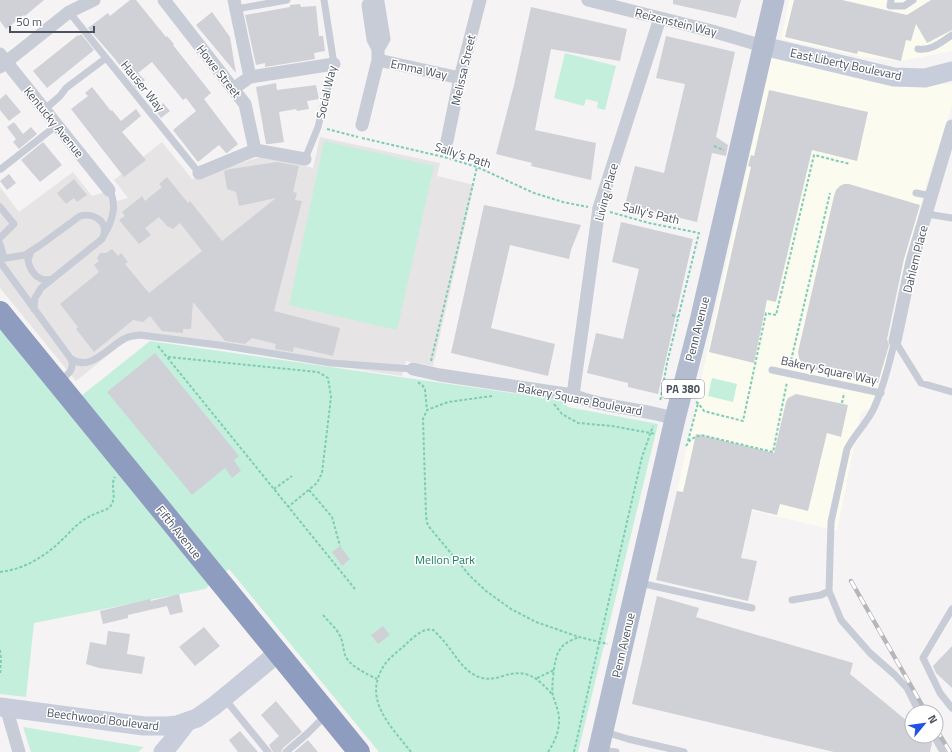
<svg xmlns="http://www.w3.org/2000/svg" width="952" height="752" font-family="'Titillium Web',sans-serif">
  <rect width="100%" height="100%" fill="#f5f3f3"/>
  <path fill="#fcfbef" d="M789,0H952V51L901,61L862,57L781,39Z
    M771,57L875,83L952,84V105L925,189L882,349L890,367L880,404L861,412L837,531L677,492Z"/>
  <path fill="#e6e4e5" d="M320,137L440,163L437,176L474,185L433,366L406,361L402,376L133,335L76,381L0,288V187L19,212L73,172L92,196L106,192L114,202L128,198L114,180L162,142L192,179L266,155L313,168Z"/>
  <path fill="#c5efdd" d="M565,53L616,66L605,110L597,108L598,102L586,99L584,106L554,98Z
    M324,141L434,166L397,330L289,305Z
    M0,329L66,408L150,341L561,400L568,407L658,424L578,752H379L229,569L205,589L34,623L26,697L0,694Z
    M712,378L737,384L733,402L708,396Z
    M23,727L144,747L138,752H31Z"/>
  <path fill="#d0d1d7" d="M0,0H44L25,16L24,15L6,29L0,21Z
    M130,0H136L166,37L167,36L174,44L173,45L211,93L204,99L238,144L227,153H226L219,145L198,162L173,130L196,111L186,98L183,100L152,62L138,73L145,80L136,88L115,59L88,28L108,13L110,16Z
    M673,0H741L736,18L673,4Z
    M794,0H842L907,15L931,0H952V30L927,43L916,24L911,41L906,40L901,61L858,51L857,54L785,37Z
    M300,4L301,7L316,6L319,36H323L325,51L314,53L315,59L265,67V63L256,65L245,15L290,7V5Z
    M531,7L627,29L620,61L551,49L535,130L596,143L591,180L531,166L532,163L496,154L514,85Z
    M212,12L230,37L236,73L196,25Z
    M81,34L94,50L47,88L33,71L78,35L79,36Z
    M666,36L735,52L716,137L728,145L726,156L712,153L697,222L625,205L635,166L664,173L685,84L656,78Z
    M276,83L277,90L316,85L319,99L307,101L309,109L297,111L296,109L279,112L284,142L270,144H266L256,87Z
    M92,87L111,111L112,110L121,121L136,109L141,116L122,132L146,160L124,177L71,109L88,96L85,93Z
    M769,90L868,112L857,161L812,150L776,302L767,300L754,363L709,352L751,167L748,166L751,155L754,156Z
    M6,94L21,112L9,121L0,110V99Z
    M163,103L170,111L161,118L155,110Z
    M14,122L23,134L31,127L37,134L19,149L13,142L16,139L7,127Z
    M43,142L62,165L40,182L21,160Z
    M277,162L299,166L293,192L297,193L295,200L302,201L274,311L340,328L333,356L294,347L293,352L275,349L276,344L252,338L245,344L225,341L193,302L191,329H183V333L162,331L150,316L143,322L133,320L94,352L76,329L78,327L60,304L99,272L94,265L99,261L97,258L100,253H106L112,249L118,256L121,253L128,262L125,264L149,293L202,251L180,223L173,229L167,226L159,217L145,228L151,235L139,244L119,220L125,216L122,212L142,196L145,201L162,187L159,184L167,177L188,203L190,201L222,241L276,198L239,206L236,192L227,189L224,171L230,169Z
    M9,174L16,183L7,190L0,181Z
    M74,179L87,195L77,202L74,198L66,204L57,193Z
    M844,184H849L920,205L904,259L887,339L889,345L878,383L810,369L801,362L799,358L798,352L834,196L836,190L840,186Z
    M484,205L581,225L571,250L569,259L510,245L491,328L555,344L548,376L451,353Z
    M621,222L693,239L658,394L628,387V383L587,373L596,333L623,339L639,269L612,262Z
    M155,353L239,456L234,460L241,471L232,478L225,468L192,495L107,392Z
    M796,394L848,405L841,437L827,433L808,511L780,504L777,515L752,509L741,558L757,561L748,601L656,580L677,491L683,492L696,434L774,453L786,402L788,398Z
    M340,546L350,559L342,566L332,552Z
    M179,594L183,612L170,615L167,606L128,615V618L103,624L100,611L150,599L151,601Z
    M657,596L699,608L696,617L853,663L850,674L912,725V736H926L930,740L932,743L930,752H834L632,704Z
    M383,626L390,635L378,644L371,635Z
    M204,627L220,646L195,666L179,647Z
    M108,631L130,634L127,654L145,657L142,674L99,668L86,664L90,642L106,645Z
    M952,646V688L936,673L933,666Z
    M276,701L302,732L283,748L281,752H273L269,745L279,736L261,715Z
    M240,731L258,752H238L229,740Z
    M308,740L318,752H294Z"/>
  <g fill="none" stroke-linecap="round" stroke-linejoin="round">
    <path stroke="#7dcdb4" stroke-width="2" stroke-dasharray="3 2" stroke-linecap="butt" d="M327,129L358,137
      M362,138L444,157L477,167L534,193L563,202L588,207
      M714,146L724,150
      M610,212L649,223L699,233L667,363L660,402
      M672,315L678,317
      M158,346L355,589
      M168,357L318,372L328,378L331,397L322,473L317,483L288,507
      M431,361L477,167
      M790,365L830,193
      M418,382L423,386L425,390L427,410
      M492,396L448,402L427,410L423,419L426,515L427,523L430,528L470,576L486,591L511,609L536,622L579,637L608,644
      M696,402L698,403L704,411L743,421L766,313L776,315L814,155L850,164
      M842,403L844,393
      M554,404L562,414L578,423L612,426L656,434
      M688,441L698,403
      M686,446L691,439L701,435L773,452L787,382
      M274,489L292,476
      M309,490L332,517L340,546
      M0,572C26,569 47,555 65,537C70,532 75,526 81,522C89,515 99,513 109,508C119,497 109,487 115,477
      M323,615C328,621 335,627 339,634C343,641 343,648 345,655C349,666 367,674 377,679
      M0,650L1,659L0,675
      M537,678L554,670
      M411,752C391,726 361,699 385,664C390,657 400,650 407,643C413,638 423,627 433,630C435,631 437,634 439,636C453,649 462,673 482,678C490,680 496,678 503,676C528,668 537,678 553,695
      M548,752C554,743 558,734 559,723C560,714 556,705 553,696C551,689 554,658 559,651C563,643 572,640 579,637
      M574,752L642,457L653,426"/>
    <path stroke="#c7ccd6" stroke-width="7" d="M891,0L890,6H904L913,0
      M236,9L287,0
      M69,12L199,173
      M918,49C932,51 941,42 952,35
      M44,110L60,96L66,88L106,58
      M305,159L318,127L334,64L324,0
      M1,169L57,125
      M916,193L932,196
      M0,207L14,224L0,238
      M927,214L952,218
      M104,235C112,222 118,204 109,190
      M0,244L4,258
      M31,251L28,260C30,272 39,283 52,279
      M0,259L25,255L39,246L80,216C94,212 111,223 102,239L41,288L35,298L34,309
      M0,262L71,359C91,372 108,347 124,339C129,336 134,336 140,335L226,346L331,363L413,369
      M895,341C888,365 884,388 873,410C866,424 854,435 847,449L831,522L829,591L841,620L870,653L895,675L907,688L919,712
      M895,341L921,383L952,392
      M772,370L881,393
      M60,381C68,374 75,370 71,359
      M640,583L752,608
      M792,600L821,595L829,591
      M952,609L923,658L940,693L952,708
      M224,698L268,752
      M605,732L628,739L684,752
      M934,736L943,752
      M601,750L616,752
      M286,752L308,733L325,716"/>
    <path stroke="#c7ccd6" stroke-width="13" d="M164,0L245,104L255,150
      M234,0L250,77
      M588,0L712,31L763,46
      M0,54L109,190
      M378,60L460,78
      M0,67L69,12L94,0
      M233,89L250,77L334,64
      M362,125L378,60V49L384,39L378,2L374,0L368,5L373,39L378,49
      M447,141L460,78L480,0
      M199,173L255,150L305,159
      M895,341L912,261L952,126
      M413,369L440,375L573,395C603,408 643,408 675,419
      M573,395L599,208L660,18
      M6,707L19,752"/>
    <path stroke="#c7cdda" stroke-width="19" d="M763,46L894,77L925,78L952,71
      M0,707L144,726H167L177,725L197,718L214,706L278,653
      M163,752L170,744L187,722"/>
    <path stroke="#b4bdd0" stroke-width="21" d="M598,752L675,419L700,321L774,0"/>
    <path stroke="#8d9cbf" stroke-width="22" d="M0,312L359,752"/>
    <defs>
      <path id="rail" d="M851,581L926,712
        M936,729L950,752"/>
    </defs>
    <use href="#rail" stroke="#b5b7bd" stroke-width="4.5"/>
    <use href="#rail" stroke="#fff" stroke-width="3" stroke-dasharray="9" stroke-linecap="butt"/>
  </g>
  <g text-anchor="middle" dominant-baseline="central" stroke-width="3" stroke-linejoin="round" paint-order="stroke">
    <rect fill="#fff" stroke="#818690" stroke-width="1" x="662" y="380" width="42" height="18" rx="3"/>
    <g font-size="11" font-weight="bold" fill="#4b5260">
      <text x="683" y="389">PA 380</text>
    </g>
    <g font-size="12" fill="#4b5260" stroke="#fff">
      <text transform="translate(676 22) rotate(14)">Reizenstein Way</text>
      <text transform="translate(846 64) rotate(12)">East Liberty Boulevard</text>
      <text transform="translate(419 69) rotate(12)">Emma Way</text>
      <text transform="translate(463 70) rotate(-77)">Melissa Street</text>
      <text transform="translate(219 71) rotate(52)">Howe Street</text>
      <text transform="translate(143 86) rotate(51)">Hauser Way</text>
      <text transform="translate(326 92) rotate(-77)">Social Way</text>
      <text transform="translate(54 122) rotate(51)">Kentucky Avenue</text>
      <text transform="translate(463 155) rotate(18)">Sally’s Path</text>
      <text transform="translate(606 192) rotate(-75)">Living Place</text>
      <text transform="translate(651 213) rotate(14)">Sally's Path</text>
      <text transform="translate(915 259) rotate(-76)">Dahlem Place</text>
      <text transform="translate(697 329) rotate(-76)">Penn Avenue</text>
      <text transform="translate(829 370) rotate(12)">Bakery Square Way</text>
      <text transform="translate(580 399) rotate(11)">Bakery Square Boulevard</text>
      <text transform="translate(179 532) rotate(51)">Fifth Avenue</text>
      <text transform="translate(623 645) rotate(-77)">Penn Avenue</text>
      <text transform="translate(103 719) rotate(7)">Beechwood Boulevard</text>
    </g>
    <g font-size="12" fill="#1b8161" stroke="#fff">
      <text x="445" y="559">Mellon Park</text>
    </g>
  </g>
  <g transform="translate(924 724) rotate(61)"><circle r="19" fill="#ffffff" stroke="#b7babf"/>
  <path d="M0-3L7 15L0 10L-7 15Z" fill="#2253e0"/>
  <text y="-6" font-size="11" font-weight="bold" text-anchor="middle" fill="#4b5260">N</text>
  </g>
  <path d="M10 26v6h84v-6" fill="none" stroke="#4b5260" stroke-width="2"/>
  <text x="16" y="26" font-size="12" fill="#4b5260" stroke="#ffffff" stroke-width="3" paint-order="stroke">50 m</text>
</svg>
